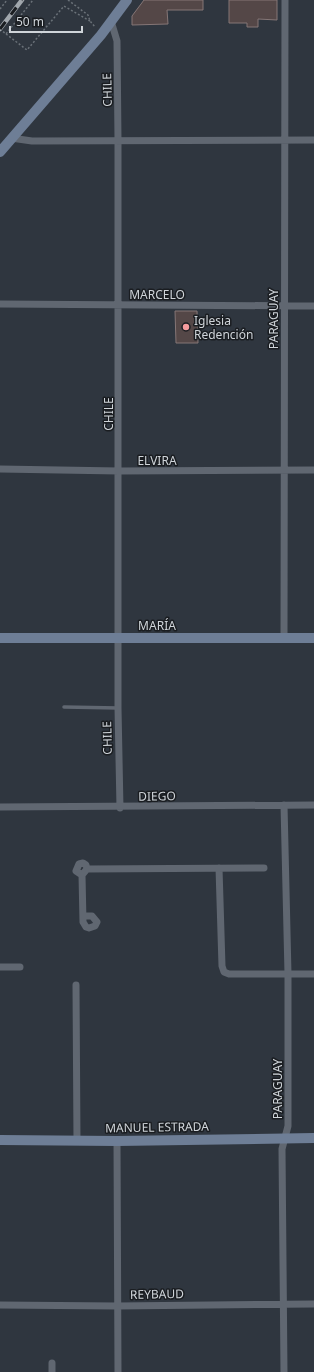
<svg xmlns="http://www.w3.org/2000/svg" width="314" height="1372" font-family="'Noto Sans',sans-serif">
  <rect width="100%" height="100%" fill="#2f363f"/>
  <path fill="#544747" stroke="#857676" d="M144,0H203V10H167L168,24L132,25V16Z
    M229,0H277V20L258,19V27H247V23H229Z
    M175,311H197L198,343H176Z"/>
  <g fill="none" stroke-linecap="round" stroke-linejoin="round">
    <path stroke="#6a7178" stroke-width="1.5" stroke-dasharray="2 2" stroke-linecap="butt" d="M68,0L88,15L90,21L95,27
      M0,9L7,0
      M0,29L6,34L33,0
      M6,34L27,50L64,6L90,21"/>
    <path stroke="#606771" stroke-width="3.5" d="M64,707L118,708"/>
    <path stroke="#606771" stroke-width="7" d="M111,21L117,41L118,140V708L120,808
      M11,138L32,141L314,140
      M0,304L314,306
      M0,469L119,471L314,470
      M284,638L285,0
      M0,807L314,805
      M219,868L222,966L224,972L229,974H314
      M82,875L76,871L79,864L83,863L86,865L87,869
      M83,916H92L97,922L95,926L89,928L86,927L83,922L82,875L87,869L264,868
      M0,967H20
      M76,985L77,1141
      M117,1141L118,1372
      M0,1305L117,1306L314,1304
      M52,1372V1363
      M284,1372L282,1149L288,1126V974L284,805"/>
    <path stroke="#6e7e96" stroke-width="10" d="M0,152L101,35L127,0
      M0,638H314
      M0,1140L117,1141L314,1138"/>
    <defs>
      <path id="rail" d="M0,29L22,0"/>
    </defs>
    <use href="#rail" stroke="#a1a7ad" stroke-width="4.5"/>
    <use href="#rail" stroke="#1a1d21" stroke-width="3" stroke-dasharray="9" stroke-linecap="butt"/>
  </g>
  <circle fill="#f59b9d" stroke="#1a1d21" stroke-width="1.5" cx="186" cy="327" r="4"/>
  <g text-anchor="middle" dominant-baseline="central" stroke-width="3" stroke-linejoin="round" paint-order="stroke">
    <g font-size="12" fill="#cfd4d9" stroke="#1a1d21">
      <text transform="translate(107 90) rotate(-91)">CHILE</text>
      <text x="157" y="294">MARCELO</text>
      <text transform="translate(273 319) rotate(-90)">PARAGUAY</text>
      <text transform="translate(108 414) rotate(-90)">CHILE</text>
      <text x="157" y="460">ELVIRA</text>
      <text x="157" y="625">MARÍA</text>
      <text transform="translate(107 738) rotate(-91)">CHILE</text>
      <text transform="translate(157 796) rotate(-1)">DIEGO</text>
      <text transform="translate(277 1089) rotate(-90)">PARAGUAY</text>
      <text transform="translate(157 1127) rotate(-1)">MANUEL ESTRADA</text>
      <text transform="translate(157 1294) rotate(-1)">REYBAUD</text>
    </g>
    <g font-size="12" fill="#cfd4d9" stroke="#1a1d21" text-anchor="start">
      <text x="194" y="320">Iglesia<tspan x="194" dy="14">Redención</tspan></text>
    </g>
  </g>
  <path d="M10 26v6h72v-6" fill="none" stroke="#cfd4d9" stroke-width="2"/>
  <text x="16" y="26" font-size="12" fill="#cfd4d9" stroke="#1a1d21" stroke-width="3" paint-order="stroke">50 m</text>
</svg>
